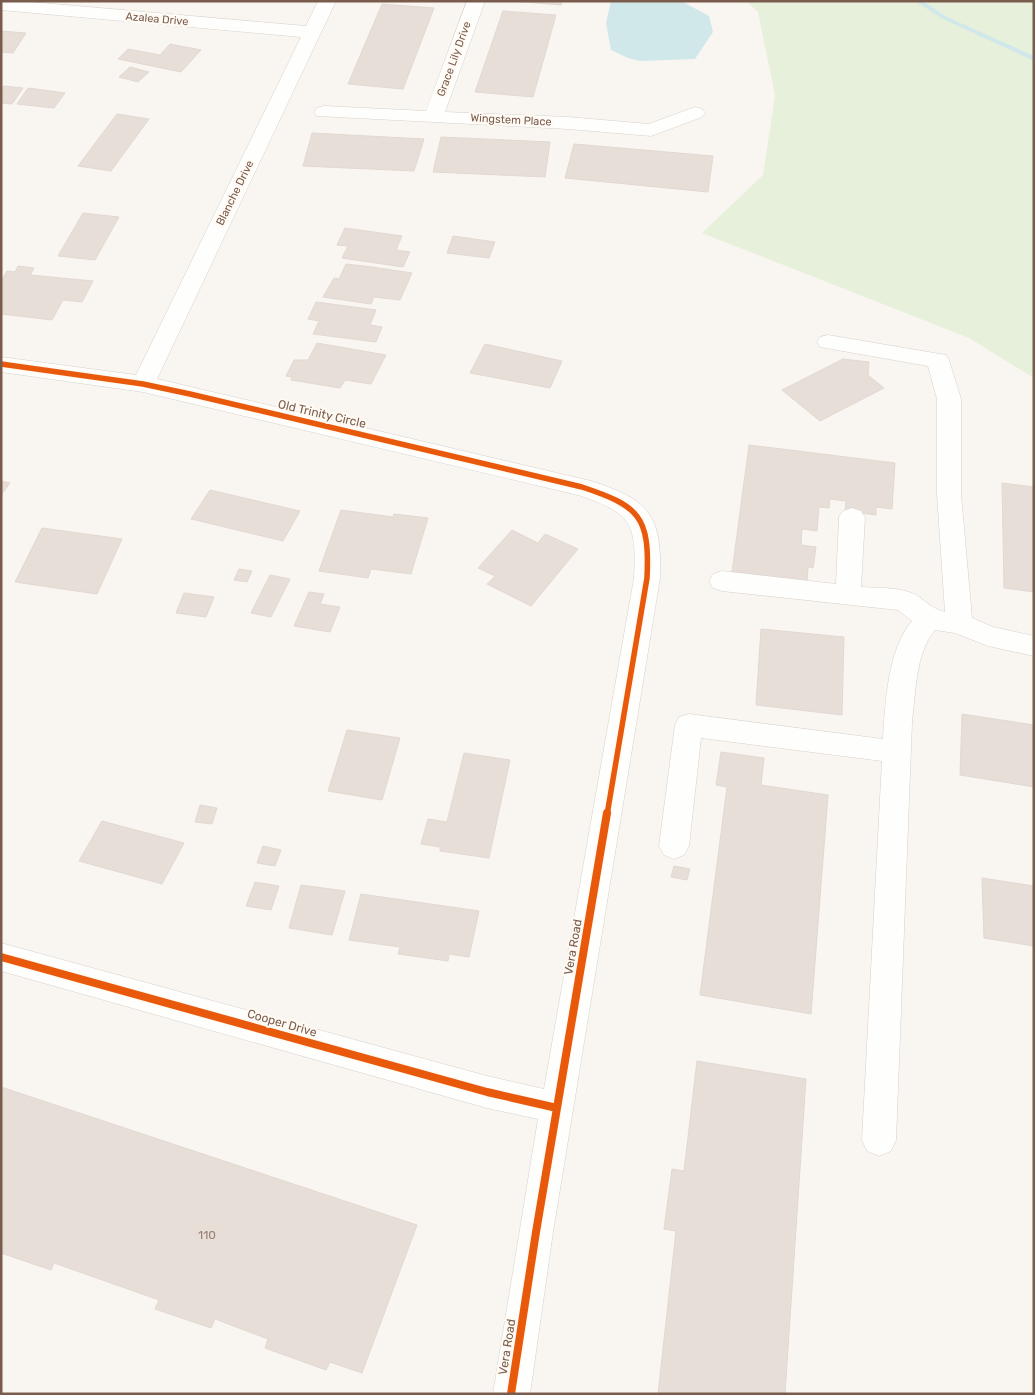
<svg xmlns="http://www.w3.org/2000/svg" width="1035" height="1395" font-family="Rubik,sans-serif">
  <rect width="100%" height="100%" fill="#f9f5f0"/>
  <path fill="#e7f0db" d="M746,1H1034V378L969,338L702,233L763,175L775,95L758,12Z"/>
  <path fill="#d0e8ea" d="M611,1H681L709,16L713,32L695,59L640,61L628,58L611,50L606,23Z"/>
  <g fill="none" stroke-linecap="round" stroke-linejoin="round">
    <path fill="#d0e8ea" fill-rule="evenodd" d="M915,1H923L947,17L1034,56V61L943,19Z"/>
  </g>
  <path fill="#e6ded7" stroke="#e2d8d2" d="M511,1H562L561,5Z
    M382,4L434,8L403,89L348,84Z
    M503,11L556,15L533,97L475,92Z
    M1,31L26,33L13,53L1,52Z
    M170,44L201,50L181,72L118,59L128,49L160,55Z
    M130,67L149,72L138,82L119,77Z
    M4,86L23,88L12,104L1,103V90Z
    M28,88L65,93L54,108L17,104Z
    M117,114L149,119L111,171L78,166Z
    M312,133L424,139L414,171L303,166Z
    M441,137L550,142L545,177L433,172Z
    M574,144L713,156L708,192L565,178Z
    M83,213L119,217L95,260L58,256Z
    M345,228L402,236L396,250L410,252L403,267L342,258L348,246L337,245Z
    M453,236L495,242L489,258L447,253Z
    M346,264L372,267L412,273L400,300L374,297L371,304L323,297L334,278L339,279Z
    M18,266L34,268L30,275L93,281L82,302L63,300L52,320L1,314V281L7,271L15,272Z
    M316,302L376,310L370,325L382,327L376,342L313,334L319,321L308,319Z
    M317,343L386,355L371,384L345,380L340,388L291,380L292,377L286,376L294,360H308Z
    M485,344L562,361L550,388L470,373Z
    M843,359L869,362L868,375L884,388L820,421L782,390Z
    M749,445L895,463L892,509L876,507V515L845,511L846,501L830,499L829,508L819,507L817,531L802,529L801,545L816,547L813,568L808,567L807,582L732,572Z
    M1,481L10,483L1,495Z
    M1002,483L1034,487V592L1004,588Z
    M210,490L300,511L283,541L191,519Z
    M341,510L393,517L394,514L428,518L411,574L371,569L368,578L319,571Z
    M42,528L122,539L97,594L15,582Z
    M512,530L538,543L545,534L578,549L531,606L487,584L495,576L478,568Z
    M239,569L252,571L247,582L234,580Z
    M270,575L290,579L271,617L251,613Z
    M309,592L324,594L320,604L340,607L330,632L294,626Z
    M184,593L214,597L206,617L176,613Z
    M761,629L844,637L842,715L756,705Z
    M962,714L1034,725V787L960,775Z
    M347,730L400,738L382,800L328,791Z
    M721,752L764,758L761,785L828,795L811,1014L700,995L727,787L716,785Z
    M464,753L510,760L489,858L440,851V847L421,844L428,819L447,822Z
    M200,805L217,808L212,824L195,822Z
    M102,821L184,843L162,884L79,861Z
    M263,846L281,850L275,866L257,863Z
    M674,866L690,869L687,880L671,877Z
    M982,878L1034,886V946L984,938Z
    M255,882L279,886L271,910L246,906Z
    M301,885L345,891L332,935L289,928Z
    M361,894L479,911L469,957L449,954L448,961L398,954L400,947L349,940Z
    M697,1061L806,1079L785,1394H658L676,1231L664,1229L672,1169L684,1171Z
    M1,1087L417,1225L362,1373L330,1362L326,1370L265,1348L268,1339L215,1319L211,1328L155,1309L159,1300L54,1263L51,1270L1,1253Z"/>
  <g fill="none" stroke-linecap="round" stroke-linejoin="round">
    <defs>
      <path id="minor" d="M1,1H20L306,26L318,1H336L157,379L591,481C650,500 662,515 660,578L553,1232L530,1394H493L538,1119L487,1108L1,971V943L487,1076L544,1089L634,578C637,522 631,513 578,495L143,392L1,372V357L136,375L301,37L1,10Z
        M467,1H485L445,112L568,117L649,124L695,107L702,109L705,113L702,117L651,136L568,129L317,116L314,112L317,108L324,106L426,111Z
        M828,335L946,355L949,360L961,399V494L972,618L993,627L1034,636V656L988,646L955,633L935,630C915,654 916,692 912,722L896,1140L891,1151L879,1156L867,1151L862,1140L882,761L701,738L689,846L684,855L674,859L664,855L659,846L675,725L679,717L689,714L883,739C885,704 888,648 912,621L898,610L722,591L713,588L709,581L713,574L722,571L836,584L839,517L843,511L852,508L861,511L865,517L861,587C877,588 899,587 914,594C925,600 932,609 945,612L937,494V399L928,366L820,347L817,342L820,337Z"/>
    </defs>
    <use href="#minor" stroke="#d7d1cb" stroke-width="1"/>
    <use href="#minor" fill="#fefefd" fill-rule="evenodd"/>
    <defs>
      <path id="cycleway-far1" d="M1,364L143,384L190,394L582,487C639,506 650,516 647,578L607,815"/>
      <path id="cycleway" d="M1,957L487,1092L557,1108
        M511,1394L536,1232L607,813"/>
    </defs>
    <use href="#cycleway-far1" stroke="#fffaf3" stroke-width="9"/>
    <use href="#cycleway" stroke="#fffaf3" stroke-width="11"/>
    <use href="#cycleway-far1" stroke="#e8590c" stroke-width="5.5"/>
    <use href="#cycleway" stroke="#e8590c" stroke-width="8"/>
  </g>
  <g text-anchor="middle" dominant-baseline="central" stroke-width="4.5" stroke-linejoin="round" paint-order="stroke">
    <g font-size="11" fill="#7a5c4d" stroke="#fffaf3">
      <text transform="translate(157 19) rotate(5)">Azalea Drive</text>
      <text transform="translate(454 59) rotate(-70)">Grace Lily Drive</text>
      <text transform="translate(511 120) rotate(3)">Wingstem Place</text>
      <text transform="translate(235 193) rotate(-64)">Blanche Drive</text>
    </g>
    <g font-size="12" fill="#7a5c4d" stroke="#fffaf3">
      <text transform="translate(322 414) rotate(13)">Old Trinity Circle</text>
      <text transform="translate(573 947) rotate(-80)">Vera Road</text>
      <text transform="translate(282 1023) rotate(16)">Cooper Drive</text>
      <text transform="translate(507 1347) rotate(-81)">Vera Road</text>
    </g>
    <g font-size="12" fill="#977e72">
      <text x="207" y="1235">110</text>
    </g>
  </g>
  <rect width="1035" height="1395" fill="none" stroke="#7a5c4d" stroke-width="5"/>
</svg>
